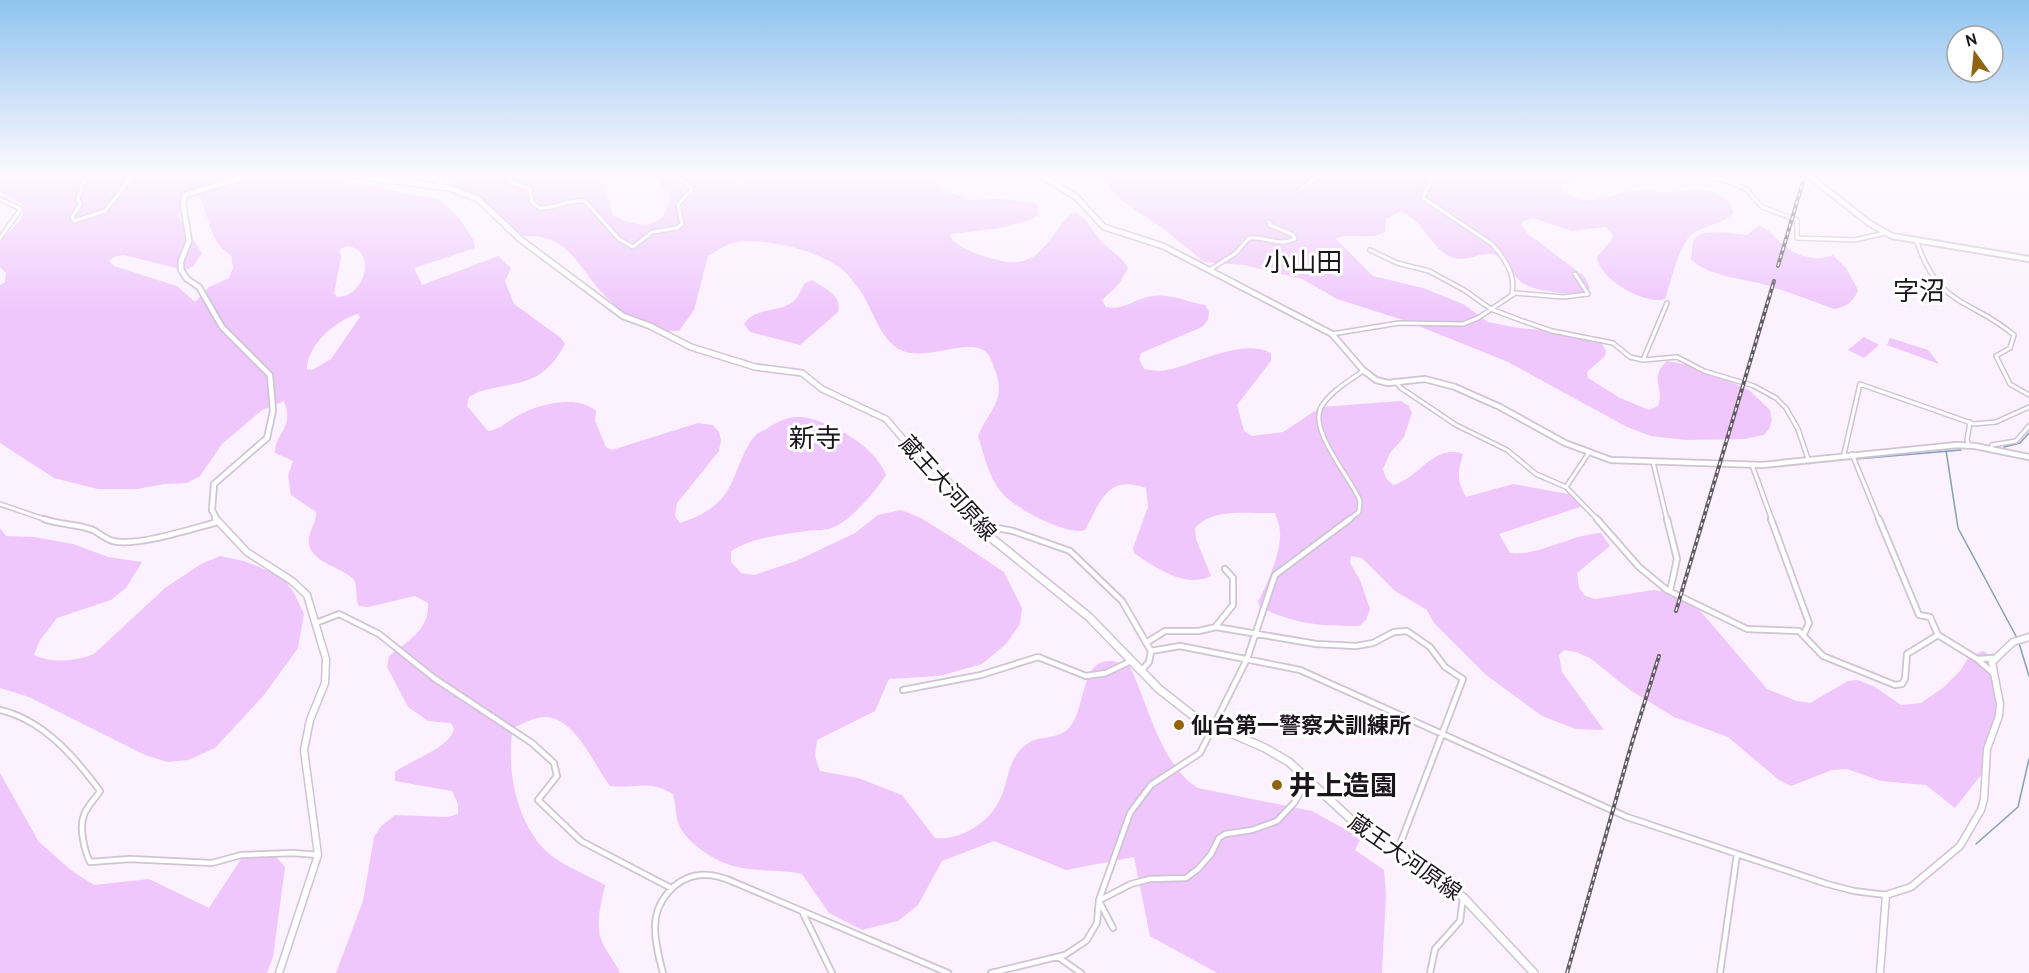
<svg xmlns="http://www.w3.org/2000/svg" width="2029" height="973" font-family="Cabin,'Noto Sans JP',sans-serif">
  <rect width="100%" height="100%" fill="#fbf1ff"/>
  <path fill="#efc7fd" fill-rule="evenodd" d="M0,175H313L440,200L459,218L474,241L475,248L414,268L422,285L498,256L511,268L505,281L514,304L561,338L565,344C541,388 519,380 478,392L469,397L467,406L488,431C499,430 507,422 517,416C538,404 577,394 596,411L595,421L606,447L612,450L698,423L713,425L719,432L721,440L719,451L677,503L675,516L680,523C697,518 716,508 726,493C737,477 742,449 756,435C758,432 764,431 768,428C796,409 813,418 841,431C858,440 879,456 886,475C876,491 851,520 834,527C826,531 815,530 806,531C780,535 754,537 731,551V562L741,573L754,575L796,561L855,533L878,515L901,510L921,518L953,538L1004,572L1022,608L1020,624L1006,644L982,664L939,676L889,679L875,711L817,740L815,756L820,771L858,778L902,795L935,838C958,841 985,825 997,805C1009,786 1006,758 1027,744C1039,735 1058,740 1069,728C1090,705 1077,641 1130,667C1148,704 1161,766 1198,788L1312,811L1361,838L1355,850L1384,870L1386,895L1382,973H1217L1150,936L1134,857L1066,870L994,841L942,861L918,905L898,921L862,930L829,913L802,874C781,869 758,872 737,867C718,863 687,844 679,825C675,816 676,804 673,794C648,779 636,789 610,786C594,765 577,721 548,717C536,716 524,723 513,728C505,771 518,833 556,859C571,869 589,876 605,885C602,902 595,921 601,939C605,951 615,961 620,973H336L363,901L374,837L381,826L395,815L448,817L458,814V804L452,791L395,781V772C411,760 450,748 454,729L451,723L428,721L408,707L387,667L389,656C408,641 430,629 428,603L415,596L368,607L359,606C354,598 359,586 353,579C341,566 313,564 309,544C307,533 317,523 316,512L291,495L288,476L293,461L275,453C275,431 295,429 284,401L262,410L222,444L200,476L187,483L164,484L137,489H98L54,478L0,443V285L5,282L6,273L0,267V242L21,219L25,206L0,192ZM195,196L201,199C209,220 211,244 231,255L233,268L229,278L209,287L195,302L177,286L114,266L109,261L114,257L123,255L185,270L193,267L202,253L177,215L188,199ZM347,246C379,250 364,298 337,297L334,293L341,258L340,249ZM358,314L360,317L331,359L312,370L307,369C307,345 336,320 358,314Z
    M440,175H587L604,184L613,215C636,228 665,232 670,197L654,175H725L731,180L741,182L771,175H934L943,190L969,200L1000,199L1036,203L1039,214L1027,221L1000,228L951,234L952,240C963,249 976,254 990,258C1037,273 1043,245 1070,214L1077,213C1089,220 1093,233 1103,243C1112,252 1121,256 1128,268L1119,284L1102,300L1106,307C1124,311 1134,299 1152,296C1169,293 1188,302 1205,305L1209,312L1208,320L1202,327L1141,353L1139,359L1144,369C1150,370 1157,371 1162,371C1194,366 1241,337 1271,353V361L1237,405L1244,431L1252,436L1283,432L1321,407L1401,401L1409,406L1412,413L1404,437L1390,453L1383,469L1386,478L1393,485C1417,480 1434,443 1463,454C1458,473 1456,479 1466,497L1513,484L1579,496L1583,502L1580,507L1499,534L1510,553C1536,557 1573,534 1601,533L1610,546L1577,573L1579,588L1585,596L1595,599L1654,590L1677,593L1691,601L1709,621L1767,689L1797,701L1810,703L1848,681L1858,680L1875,687L1901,705L1921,703L1944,687L1961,670L1968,658L1983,651L1995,659L1997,713L1985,770L1955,808L1926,785L1881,781L1847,769L1832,770L1791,786L1779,780L1728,737L1674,717L1630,690L1590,658L1576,652L1564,650L1559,655L1562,672L1604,730L1576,729L1542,716L1486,675L1434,623L1427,610L1395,591L1362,558L1351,556L1350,563L1360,580L1370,609L1366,620L1359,626C1322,626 1294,624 1260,607L1258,601C1267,587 1282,548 1280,532C1280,526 1277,519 1275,513C1249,514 1213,507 1195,528L1196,539L1211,576C1186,589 1154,567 1134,553L1133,548L1148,507L1146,488C1107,474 1101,501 1085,530C1067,536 1014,508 1002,493C989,478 984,455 978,436C989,410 1007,400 995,370C993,365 991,357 987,353C970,336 929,361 903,351C880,342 873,308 859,289C855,284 850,277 845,272C823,251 762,236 733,243C724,246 716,251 708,256L694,310L679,331C670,331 659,332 651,329C636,323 618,309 606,297C577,268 569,229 517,237L477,200Z
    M1106,175H1606L1565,183L1561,188C1585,214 1612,191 1640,190C1647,190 1655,192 1663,192C1691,193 1709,181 1732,205L1733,214C1721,224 1707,225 1695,232C1679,241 1672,280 1665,299C1644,305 1600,280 1597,257L1611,241L1613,235L1606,227L1572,231L1533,218L1522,222V226L1527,233L1585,277L1590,288L1585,294C1570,295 1532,291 1521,282C1513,275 1507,259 1496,255C1479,250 1464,266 1447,255C1428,243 1422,218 1400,212L1386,219L1385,232C1369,242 1351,230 1336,239L1373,276L1423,288L1463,304L1488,322L1518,328L1568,332L1600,341L1606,351L1605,356L1587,372L1588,378L1620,398L1649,410L1658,406C1665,386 1648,379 1667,361L1693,366L1749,390L1770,410L1772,420L1769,429L1764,435L1744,439L1686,440L1651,436L1627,427L1508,362L1406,321L1337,299L1302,279L1244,265L1204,262L1163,228L1121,200L1109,187Z
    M1758,226C1766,227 1771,233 1777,239C1794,255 1811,263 1833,255L1846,268L1856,286L1858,291C1852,303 1846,307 1834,309C1811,301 1789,292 1766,285C1745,279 1706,276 1691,259C1692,253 1692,245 1694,240C1700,227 1737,234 1747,235Z
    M812,280C824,288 843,295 838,312L800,345L750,332L744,324C755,306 781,314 795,300C799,295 802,288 805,283Z
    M1864,337L1879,345L1864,358L1848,350Z
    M1890,338L1928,350L1939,364L1887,345Z
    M0,528L6,536L34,537L73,544L108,557L142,562L126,588L111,600L57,618L40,640L34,655C52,664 76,661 94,654L165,588L201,564L220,556L244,561L282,576L294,593L304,614L298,648L264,695L215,748L188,760L167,762L145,755L29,697L0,688Z
    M0,773L39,842L72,871L94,885L149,879L209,908L243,856H275L285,867L273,957L267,973H0Z"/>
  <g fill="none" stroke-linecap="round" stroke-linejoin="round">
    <path stroke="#80a1b7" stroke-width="1.5" d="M2004,447L2020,443L2029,433
      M1946,450L1958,528L2017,638
      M1856,459L1961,450
      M2019,643L2029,676
      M1976,844L2018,807L2029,759"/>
    <defs>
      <path id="minor-far1" d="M87,175L78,197L80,205L72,217L74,221L105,211L133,175
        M510,175L508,180L510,182L530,189L532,202L539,208C555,209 569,199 585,201L619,239L633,247L652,232L677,228L682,224L678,204L692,190L687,184L672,175
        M1433,175L1423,198L1492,244C1504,258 1516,274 1512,293
        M1667,175L1719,179L1736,184L1747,190L1762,207L1797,220V238L1855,240L1885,233
        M437,186L442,180L440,175
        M1300,190L1319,175
        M0,199L21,209L0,238
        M1917,242C1939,308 1970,298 2014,335L2010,348L1996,356L2010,384L2029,395
        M1370,250L1397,263L1429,271L1464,290L1491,309L1520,320L1552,331L1613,343L1630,357L1643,360L1677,357L1704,371L1754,386L1776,398L1786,408L1798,429L1808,459
        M1211,269L1236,253L1249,238C1266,236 1277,247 1295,239L1293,235L1270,225L1269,222
        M1332,334L1399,323L1463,324L1478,318L1515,293L1563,297L1588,294L1575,274
        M1643,360L1667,303
        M1395,381L1401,388L1456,425L1507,450L1536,474L1566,487L1598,520
        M1969,445L1967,440L1970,422
        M1991,449L1992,445L2016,441L2029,426
        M1844,454L1860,384L1974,424L1996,422L2029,407
        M1852,454L1879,520
        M1653,462L1667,520
        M1752,465L1772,520
        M1566,487L1588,454
        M0,504L47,520
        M1348,520L1359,512L1360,501C1351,477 1305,428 1323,404C1333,390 1349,381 1363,371"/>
      <path id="minor" d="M44,519C60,525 79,524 93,530C101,534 105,539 113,541C137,547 193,528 218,522
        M1597,519L1639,567L1667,590L1747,629L1799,631L1823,656L1895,685L1902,684L1905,679L1907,654L1938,635
        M1667,519L1677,559L1670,591
        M1771,519L1809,623L1804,634
        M1879,519L1919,615L1930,617L1938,635L1977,659L1992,672
        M983,531L992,527L1013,531L1070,551L1122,601L1151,651L1149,662L1141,671
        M316,623L339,614L379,634L434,678L532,743L554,763L557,776L538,800L581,841L671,888
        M1216,626L1233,605V578L1225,569
        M1146,643L1165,631H1199L1216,627L1316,644L1356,646L1373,643L1394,632L1407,631L1430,647L1445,667L1463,679L1397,852
        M1151,651L1180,646L1300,670L1627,817L1827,884L1854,891L1886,895
        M1978,659L1994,658
        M903,690L981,675L1038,657L1086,676L1106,673L1131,661
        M0,710C43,720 75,757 100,791C95,799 87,806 84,815C79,827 84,850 90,862L130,859L212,863L241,855L293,853L318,855
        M1100,900L1131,884L1150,879L1186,878L1198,869L1211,854L1219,838L1225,834L1252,830L1277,821L1294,803L1308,780
        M1099,901L1113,928
        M802,911L832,973
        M1058,957L1081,973
        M663,973C659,958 655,943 655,927C655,902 674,878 700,875C712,874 725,878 736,883L948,973
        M991,973L1065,955L1086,941L1097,923L1099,900L1130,813L1151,785L1200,753L1247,659L1275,575L1350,519
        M1430,973L1435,949L1460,921L1463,898
        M1720,973L1737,854"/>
      <path id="tertiary-far1" d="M1040,175L1076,197L1104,227L1163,246L1332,334L1363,370L1376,380L1388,383L1425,379L1455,387L1500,407L1565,443L1611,460L1762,465L1957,445L1975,446L2029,457
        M1808,175L1869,223L1892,236L2029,259
        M217,520L212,510L214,484L267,438L273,411L270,375L222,327L199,287L187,279L181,270V261L189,241L183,203L185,195L245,177"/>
      <path id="tertiary" d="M216,519L247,552L292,581L307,595L326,659L325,683L310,720L304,750L318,855L279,973
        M1880,973L1886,895L1911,887L1960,846L1981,810L1984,799L1987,749L1999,716L2000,704L1992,662L2013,642L2029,637"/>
      <path id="secondary-far1" d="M350,175L449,188L478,199L520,239L623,316L650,326L691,347L755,367L802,373L822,389L886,419L916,454L942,474L957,492L974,520"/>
      <path id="secondary" d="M973,519L979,528L1089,617L1159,689L1196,718L1265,748L1289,762L1370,837L1419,864L1463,897L1534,973"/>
    </defs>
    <use href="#minor-far1" stroke="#cfc4d4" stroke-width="6"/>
    <use href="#minor" stroke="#cfc4d4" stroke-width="8"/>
    <use href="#tertiary-far1" stroke="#cfc4d4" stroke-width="8"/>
    <use href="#tertiary" stroke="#cfc4d4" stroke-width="9"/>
    <use href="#secondary-far1" stroke="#cfc4d4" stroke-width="8"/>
    <use href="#secondary" stroke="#cfc4d4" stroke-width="10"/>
    <use href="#minor-far1" stroke="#fff" stroke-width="3"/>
    <use href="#minor" stroke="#fff" stroke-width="4.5"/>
    <use href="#tertiary-far1" stroke="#fff" stroke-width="4.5"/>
    <use href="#tertiary" stroke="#fff" stroke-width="6"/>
    <use href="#secondary-far1" stroke="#fff" stroke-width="5"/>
    <use href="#secondary" stroke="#fff" stroke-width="7"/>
    <defs>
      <path id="rail" d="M1778,266L1805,175
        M1676,611L1774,281
        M1567,973L1631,746L1659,656"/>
    </defs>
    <use href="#rail" stroke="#605a63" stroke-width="4"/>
    <use href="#rail" stroke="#fff" stroke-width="1.5" stroke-dasharray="4" stroke-linecap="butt"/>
  </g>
  <linearGradient id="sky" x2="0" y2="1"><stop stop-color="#90c4ef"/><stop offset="0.56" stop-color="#fdf9ff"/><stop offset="1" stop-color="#fdf9ff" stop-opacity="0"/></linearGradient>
  <rect width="2029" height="311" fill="url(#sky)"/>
  <g fill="#91650f" stroke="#fff" stroke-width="2">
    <circle cx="1179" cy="725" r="6"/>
    <circle cx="1277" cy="785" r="6"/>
  </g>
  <g text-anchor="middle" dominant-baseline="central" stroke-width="6" stroke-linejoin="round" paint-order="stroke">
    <g font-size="22" fill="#1a161c" stroke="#fff">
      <text transform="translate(948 488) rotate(48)">蔵王大河原線</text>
      <text transform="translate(1405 857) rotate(35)">蔵王大河原線</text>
    </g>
    <g font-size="22" font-weight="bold" fill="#1a161c" stroke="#fff" text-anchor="start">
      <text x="1191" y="725">仙台第一警察犬訓練所</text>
    </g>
    <g font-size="26" fill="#1a161c" stroke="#fff">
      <text x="1303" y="262">小山田</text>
      <text x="1919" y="291">字沼</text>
      <text x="815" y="438">新寺</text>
    </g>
    <g font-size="27" font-weight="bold" fill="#1a161c" stroke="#fff" text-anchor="start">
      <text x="1289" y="785">井上造園</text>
    </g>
  </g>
  <g transform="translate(1975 54) rotate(345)"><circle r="28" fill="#ffffff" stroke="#a3a2a4" stroke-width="1.5"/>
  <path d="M0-4.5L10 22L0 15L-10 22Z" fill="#91650f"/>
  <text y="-9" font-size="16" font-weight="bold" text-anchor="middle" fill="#1a161c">N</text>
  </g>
</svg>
